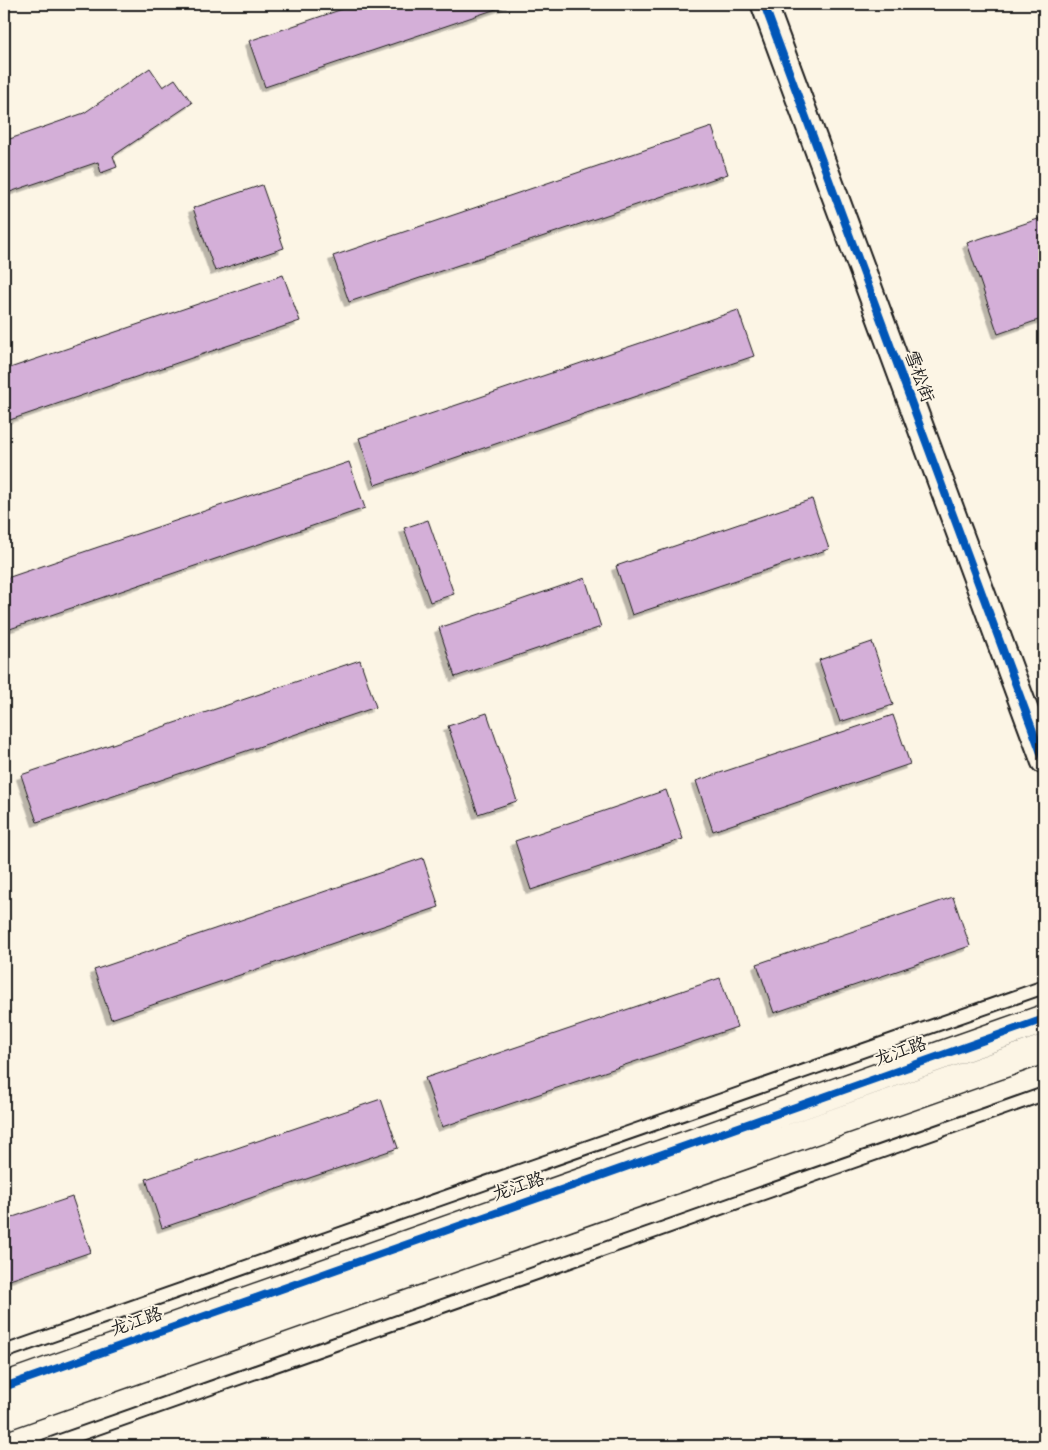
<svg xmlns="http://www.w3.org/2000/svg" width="1048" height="1450" font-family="'Indie Flower','LXGW WenKai TC',sans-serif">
  <defs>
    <filter id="shadow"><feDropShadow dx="-4.5" dy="4.5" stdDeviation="0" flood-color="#0004"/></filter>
  </defs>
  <rect width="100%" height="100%" fill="#fcf5e5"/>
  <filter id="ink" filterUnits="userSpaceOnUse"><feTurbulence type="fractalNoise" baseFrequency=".02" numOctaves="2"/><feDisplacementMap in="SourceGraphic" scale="10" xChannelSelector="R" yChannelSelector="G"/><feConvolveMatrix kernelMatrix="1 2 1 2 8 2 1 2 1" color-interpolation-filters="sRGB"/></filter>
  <g filter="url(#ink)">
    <path fill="#d4afd8" stroke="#1c1c1c" filter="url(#shadow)" d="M357,4H511L265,87L249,41Z
      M150,68L163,87L175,79L192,103L113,156L117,167L101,173L98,162L4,194V141L84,113Z
      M712,127L728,174L349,302L333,256Z
      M262,185L284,248L215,271L193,208Z
      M1044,217V318L998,334L967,243Z
      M283,275L300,321L4,422V370Z
      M738,310L754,356L375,485L359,438Z
      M349,462L365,508L4,631V579Z
      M812,499L829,549L632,615L616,566Z
      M428,520L454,594L430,602L404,528Z
      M585,578L601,627L455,677L439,628Z
      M872,642L893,705L840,722L819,660Z
      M360,660L376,707L37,822L21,775Z
      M487,713L517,801L478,814L448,726Z
      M893,715L910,764L713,831L696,781Z
      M666,790L683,839L531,890L515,841Z
      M423,858L439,907L111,1019L94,970Z
      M953,897L970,946L774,1013L757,964Z
      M720,978L737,1027L442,1127L425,1078Z
      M381,1099L398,1148L162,1228L146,1179Z
      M72,1197L91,1252L4,1282V1220Z"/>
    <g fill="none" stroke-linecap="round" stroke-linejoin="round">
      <defs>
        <path id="lane" d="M4,1352L1044,987
          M46,1446L1044,1094"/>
        <path id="street" d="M764,4L1044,761"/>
        <path id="secondary" d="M4,1387L1044,1019
          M4,1416L1044,1049"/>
      </defs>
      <use href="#lane" stroke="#1c1c1c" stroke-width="16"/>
      <use href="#street" stroke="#1c1c1c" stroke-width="29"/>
      <use href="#secondary" stroke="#1c1c1c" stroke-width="31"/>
      <use href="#lane" stroke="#fcf5e5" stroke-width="12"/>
      <use href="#street" stroke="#fcf5e5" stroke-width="25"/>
      <use href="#secondary" stroke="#fcf5e5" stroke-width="28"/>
      <defs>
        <path id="cycleway" d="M764,4L1044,761
          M4,1387L1044,1019"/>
      </defs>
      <use href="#cycleway" stroke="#fcf5e5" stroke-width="11"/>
      <use href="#cycleway" stroke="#0057b8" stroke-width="8"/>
    </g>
  </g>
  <g text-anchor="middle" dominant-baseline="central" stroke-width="4" stroke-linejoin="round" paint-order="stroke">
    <g font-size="18" fill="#1c1c1c" stroke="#fcf5e5">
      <text transform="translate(918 377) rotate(70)">雪松街</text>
      <text transform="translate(901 1053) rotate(-19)">龙江路</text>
      <text transform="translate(519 1188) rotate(-19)">龙江路</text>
      <text transform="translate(137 1323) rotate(-19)">龙江路</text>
    </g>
  </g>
  <rect width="1048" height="1450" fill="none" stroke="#fcf5e5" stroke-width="20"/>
  <rect x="10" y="10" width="1028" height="1430" fill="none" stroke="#1c1c1c" stroke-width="2" filter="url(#ink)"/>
</svg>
